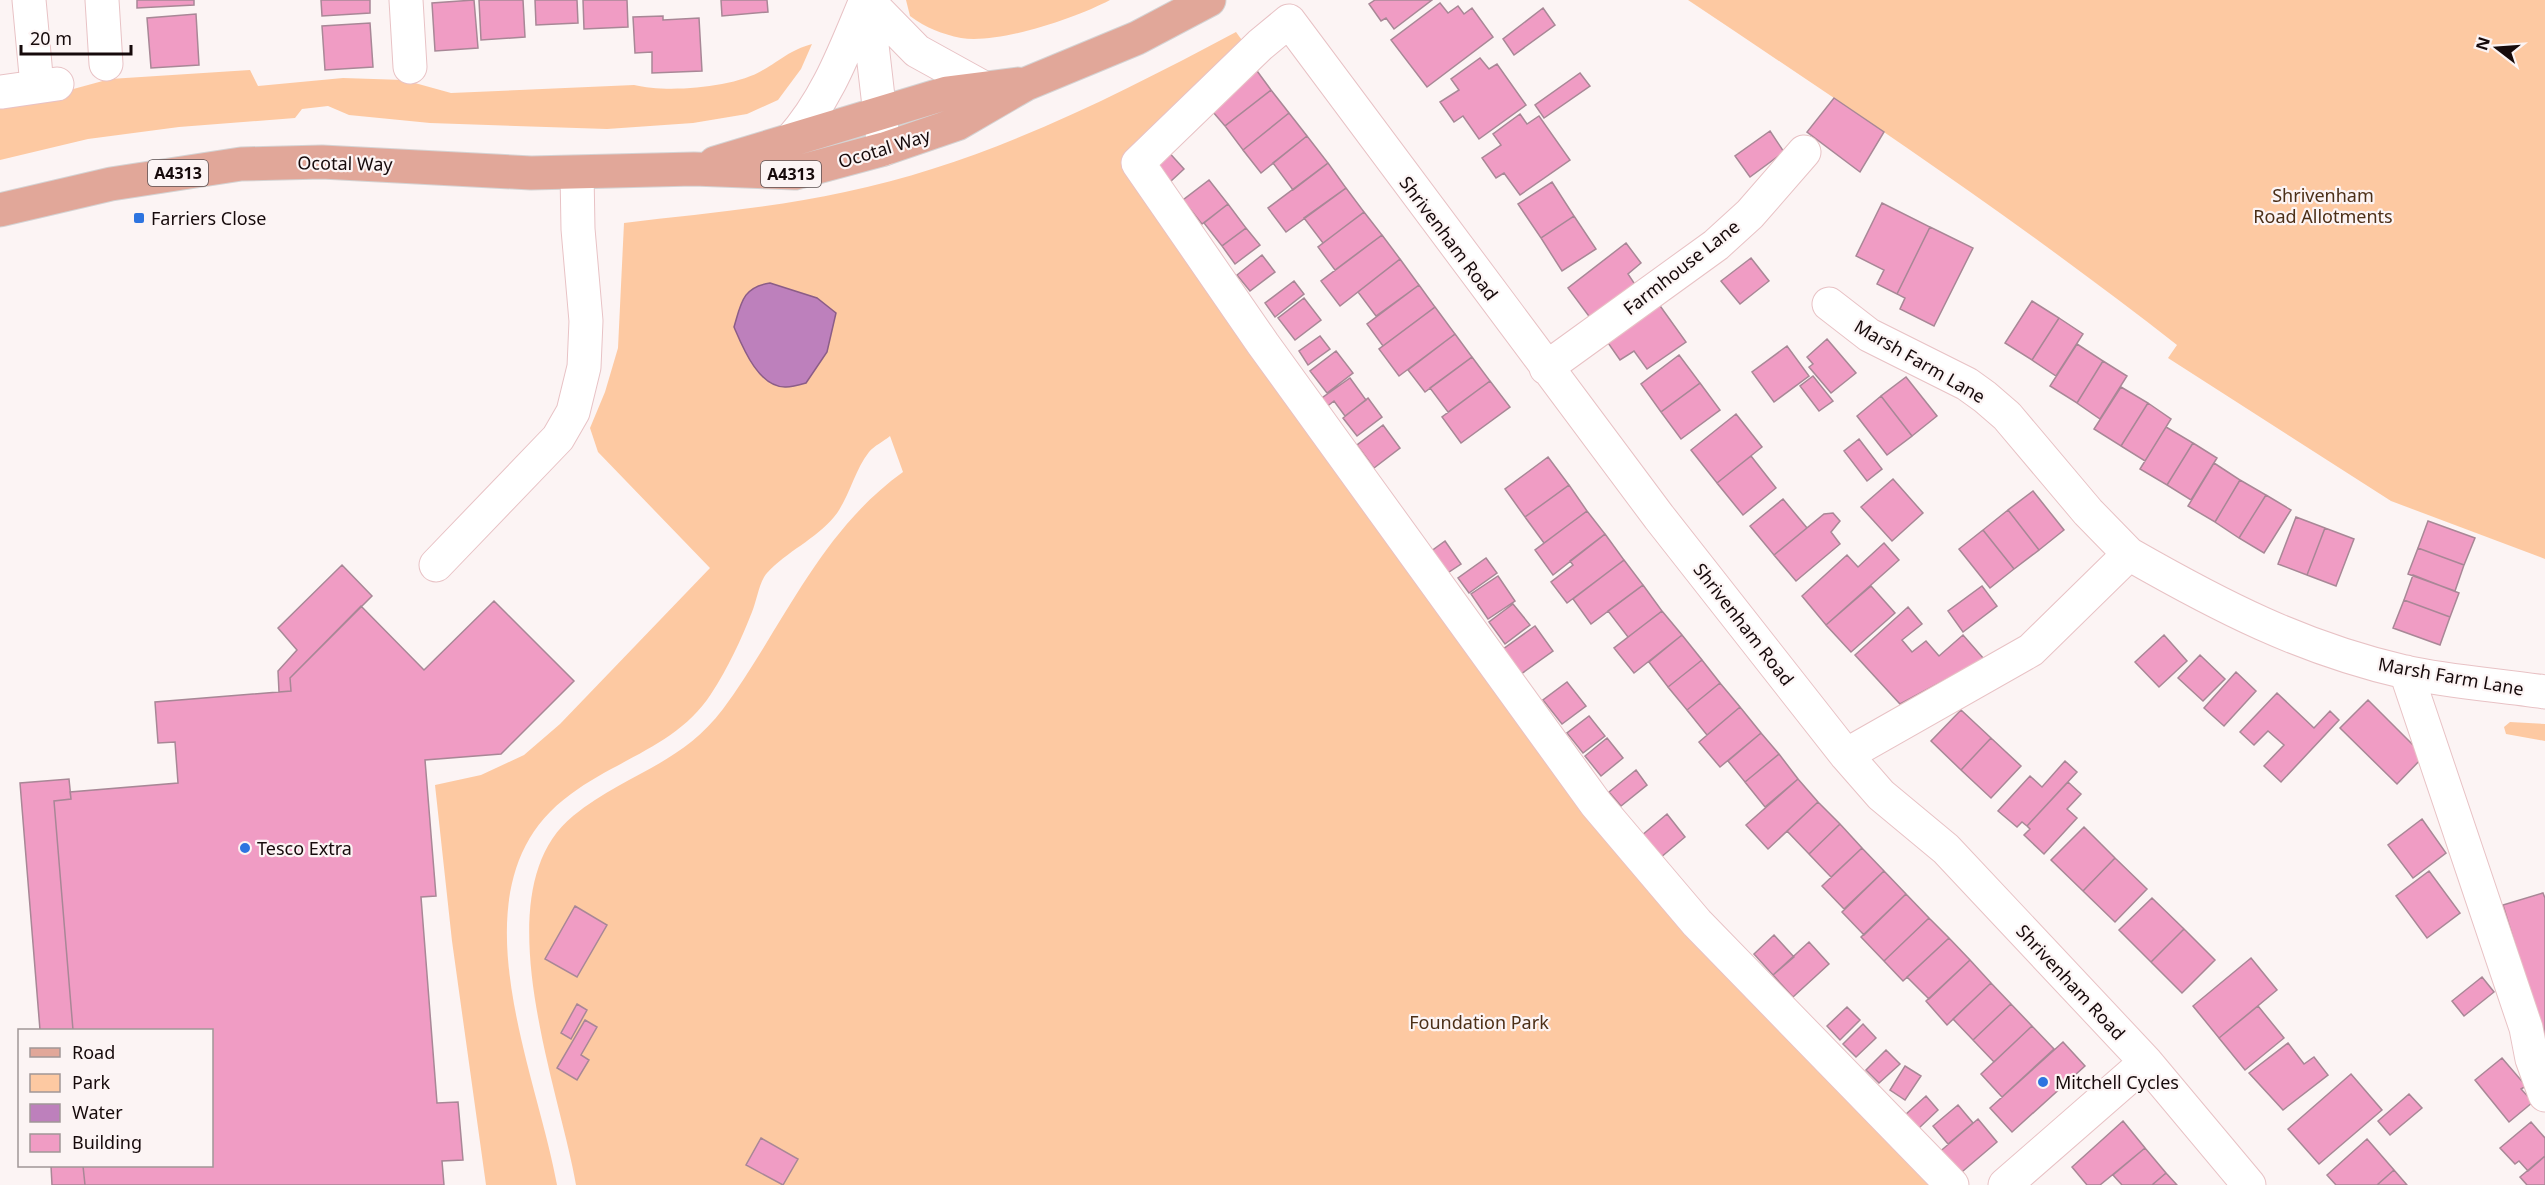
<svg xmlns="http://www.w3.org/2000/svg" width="2545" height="1185" font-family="'Noto Sans',sans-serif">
  <rect width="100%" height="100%" fill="#fcf4f4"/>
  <path fill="#fdc9a2" d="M906,0H1110C1076,18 1000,44 961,38C942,34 926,28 910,16Z
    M1688,0H2545V559L2391,501L2168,358L2177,345C2020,222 1854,111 1688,0Z
    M1236,32L1244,43L1126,157L1589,809L1939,1185H576C560,1089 481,891 573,816C624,774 680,766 723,709C782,629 819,532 903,472L890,436C884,441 874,446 869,452C854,471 849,499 834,517C816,539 786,552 767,573C759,582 757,600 752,612C741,640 728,668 711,694C678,745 618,759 571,794C448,882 536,1067 557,1185H486L452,941L435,785L481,775L524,755L560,724L710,568L598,452L590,428L605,392L618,348L624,223C698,214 773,208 845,192C984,163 1112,98 1236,32Z
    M812,44L801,69L778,100L747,114L693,123L607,129L430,123L349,115L328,106L302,109L295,118L179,127L88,139L0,160V109L110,79L250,70L258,86L343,78L404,80L451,93L634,85C666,93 734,88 763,70C781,60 790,50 812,44Z
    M2510,722L2545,724V741L2506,734L2504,727Z"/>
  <path fill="#bd80bc" stroke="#8b5d87" stroke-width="1.5" d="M770,283L817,298L836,313L827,352L806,383C799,385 792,387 786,387C759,388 743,348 734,327C741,304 742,287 770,283Z"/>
  <path fill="#f09cc4" stroke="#a88796" stroke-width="1.5" d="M137,0H194V5L137,8Z
    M321,0H370V13L322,16Z
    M474,0L478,48L435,51L432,3Z
    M479,0H523L525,37L481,40Z
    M535,0H577L578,23L536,25Z
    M583,0H627L628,27L584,29Z
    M721,0H767L768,12L722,16Z
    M1375,0H1432L1394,29L1386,18L1381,21L1369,4Z
    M1440,3L1448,13L1458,6L1464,14L1472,8L1493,37L1427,87L1391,40Z
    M1543,8L1555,25L1514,55L1503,39Z
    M196,14L199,65L151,68L147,18Z
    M663,16V20L699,18L702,71L652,73V52L635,53L633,17Z
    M370,23L373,67L325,70L322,26Z
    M1480,58L1489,69L1497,64L1526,105L1479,139L1463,116L1454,122L1440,102L1459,90L1451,79Z
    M1249,60L1271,90L1225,126L1207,105Z
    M1580,73L1590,86L1544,118L1535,105Z
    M1271,90L1289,113L1243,150L1225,126Z
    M1834,98L1884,132L1860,172L1807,132Z
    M1289,113L1307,136L1261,173L1243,150Z
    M1520,114L1527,124L1539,116L1570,160L1520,195L1504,173L1496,178L1482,158L1501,145L1493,134Z
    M1770,131L1784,152L1750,177L1735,156Z
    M1307,136L1328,163L1293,190L1273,163Z
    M1165,148L1184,169L1170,182L1150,161Z
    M1328,163L1346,188L1286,232L1268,208Z
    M1209,180L1228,204L1202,224L1183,200Z
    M1552,182L1574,216L1541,238L1518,204Z
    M1346,188L1364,212L1323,243L1304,218Z
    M1882,203L1930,227L1897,294L1877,284L1884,270L1856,256Z
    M1228,204L1246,228L1222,246L1204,223Z
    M1364,212L1382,235L1335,270L1318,247Z
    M1574,216L1596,249L1562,271L1541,238Z
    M1930,227L1973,248L1934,326L1900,309L1905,298L1897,294Z
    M1246,228L1260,245L1235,264L1222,246Z
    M1382,235L1400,259L1340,306L1321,281Z
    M1626,243L1641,263L1628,274L1638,289L1594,323L1568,288Z
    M1262,255L1275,272L1250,291L1237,275Z
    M1751,258L1769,281L1740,304L1721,281Z
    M1400,259L1419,285L1376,316L1358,292Z
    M1294,281L1304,294L1275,317L1265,303Z
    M1419,285L1435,307L1383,346L1367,324Z
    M1304,298L1321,320L1295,340L1278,318Z
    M2032,301L2059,318L2032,360L2005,343Z
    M1658,303L1686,342L1647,369L1634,351L1620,360L1606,340Z
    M1435,307L1455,334L1399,376L1379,349Z
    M2059,318L2083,334L2056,376L2032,360Z
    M1455,334L1472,357L1425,392L1408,370Z
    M1320,336L1330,349L1308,365L1299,351Z
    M1827,339L1856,373L1831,393L1809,367L1813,364L1807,357Z
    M2077,344L2103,361L2077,403L2050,386Z
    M1787,346L1809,376L1774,402L1752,372Z
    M1336,351L1353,373L1327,393L1310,371Z
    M1679,355L1700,383L1661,412L1641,384Z
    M1472,357L1490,381L1448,412L1430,388Z
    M2103,361L2127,376L2100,419L2077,403Z
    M1813,376L1833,401L1819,411L1800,386Z
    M1906,377L1937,416L1912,436L1881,396Z
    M1350,378L1366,400L1345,416L1334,401L1325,408L1319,400Z
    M1490,381L1510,407L1461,443L1442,417Z
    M1700,383L1720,410L1681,439L1661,412Z
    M2121,387L2148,403L2121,446L2094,429Z
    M1881,396L1912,436L1887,455L1857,416Z
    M1368,398L1382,417L1357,436L1343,418Z
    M2148,403L2171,419L2145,461L2121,446Z
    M1736,414L1762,447L1717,483L1691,450Z
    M1383,425L1400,448L1374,468L1357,445Z
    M2166,427L2193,443L2167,485L2140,469Z
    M1859,439L1882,469L1867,481L1844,451Z
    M2193,443L2217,458L2191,500L2167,485Z
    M1751,456L1776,488L1743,515L1717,483Z
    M1548,457L1569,485L1525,517L1505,489Z
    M2214,463L2240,480L2215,522L2188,506Z
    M1893,479L1923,513L1892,541L1861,507Z
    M2240,480L2266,495L2239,538L2215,522Z
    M1569,485L1587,511L1544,543L1525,517Z
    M2033,491L2064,530L2039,550L2008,510Z
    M2266,495L2291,510L2264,553L2239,538Z
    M1783,499L1807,528L1774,555L1750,526Z
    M2008,510L2039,550L2014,569L1983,530Z
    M1587,511L1605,534L1553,575L1535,550Z
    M1833,513L1840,521L1831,532L1840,544L1796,581L1774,555L1824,514Z
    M2296,517L2325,528L2307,575L2278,564Z
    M2428,521L2475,538L2464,565L2418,548Z
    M2325,528L2354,539L2336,586L2307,575Z
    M1983,530L2014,569L1990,588L1959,549Z
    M1605,534L1624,560L1567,603L1551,582L1573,565L1570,561Z
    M1445,541L1461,564L1446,574L1430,552Z
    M1884,543L1899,560L1826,625L1802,596L1847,555L1858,567Z
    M2418,548L2464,565L2455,591L2408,574Z
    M1486,558L1497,573L1469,593L1458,578Z
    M1624,560L1643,585L1591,624L1573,599Z
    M342,565L372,596L290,678L291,691L279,692L278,671L297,650L278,628Z
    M2413,575L2459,593L2450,617L2404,600Z
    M1498,576L1515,601L1488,619L1471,594Z
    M1643,585L1662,611L1628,637L1608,611Z
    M1871,586L1895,613L1851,652L1826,625Z
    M1982,586L1997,606L1963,632L1948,611Z
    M2404,600L2450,617L2440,645L2393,628Z
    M494,601L574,681L501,754L425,760L436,896L421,897L437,1103L458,1102L463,1160L442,1161L444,1185H85L83,1166H212V1030H73L54,801L71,799L70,792L178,783L175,742L158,743L155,702L291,691L290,678L361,606L424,670Z
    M1513,604L1530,625L1505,644L1489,622Z
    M1908,607L1922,624L1902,640L1912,652L1926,641L1939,656L1963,635L1984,659L1900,704L1855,655Z
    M1662,611L1682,635L1634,673L1614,648Z
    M1535,626L1553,651L1517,677L1499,652Z
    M1682,635L1702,660L1668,687L1649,662Z
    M2164,635L2187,661L2159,687L2135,662Z
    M2200,655L2225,679L2203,701L2178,678Z
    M1702,660L1720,683L1687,710L1668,687Z
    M2236,672L2256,691L2224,726L2204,708Z
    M1567,682L1586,706L1562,724L1543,700Z
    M1720,683L1740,707L1707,735L1687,710Z
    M2277,693L2314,728L2330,711L2339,720L2281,782L2264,766L2284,745L2268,731L2254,745L2240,732Z
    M2368,700L2424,756L2397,784L2340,728Z
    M1740,707L1761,733L1720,767L1699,742Z
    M1961,710L1991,738L1961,770L1931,741Z
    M1589,716L1605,736L1583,753L1567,733Z
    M1761,733L1779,754L1745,782L1728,761Z
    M1607,738L1623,758L1601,776L1585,756Z
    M1991,738L2021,766L1991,798L1961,770Z
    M1779,754L1798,779L1765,807L1745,782Z
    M2065,761L2077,772L2027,826L2022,822L2017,827L1998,811L2030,776L2042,787Z
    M1636,770L1647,785L1621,806L1609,792Z
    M69,779L71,799L54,801L73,1030H40L20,783Z
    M1798,779L1818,802L1768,849L1746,825Z
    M2068,782L2081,794L2067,809L2077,818L2044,854L2024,835L2030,829L2027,826Z
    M1818,802L1840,824L1809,854L1787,831Z
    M1667,814L1685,837L1660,858L1641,836Z
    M2422,819L2446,853L2413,878L2388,845Z
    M1840,824L1862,848L1831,877L1809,854Z
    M2084,827L2115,858L2083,891L2051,860Z
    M1862,848L1884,871L1844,909L1822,886Z
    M2115,858L2147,889L2115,922L2083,891Z
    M1884,871L1906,894L1864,935L1842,912Z
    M2429,871L2460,913L2427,938L2396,896Z
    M2543,893L2545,898V1042L2503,905Z
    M1906,894L1929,918L1884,961L1861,937Z
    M2152,898L2184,929L2151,962L2119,930Z
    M575,906L607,925L577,977L545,959Z
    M1929,918L1949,938L1903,981L1884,961Z
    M2184,929L2215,960L2182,993L2151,962Z
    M1774,935L1794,957L1773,975L1754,954Z
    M1949,938L1970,960L1929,999L1907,977Z
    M1809,942L1829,964L1793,997L1773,975Z
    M2251,958L2277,990L2219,1038L2193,1006Z
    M1970,960L1991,983L1947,1025L1926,1001Z
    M2482,977L2494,992L2464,1016L2452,1001Z
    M1991,983L2011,1004L1973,1040L1953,1019Z
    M577,1004L587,1010L571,1039L561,1033Z
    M2011,1004L2032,1026L1994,1062L1973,1040Z
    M2258,1006L2284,1038L2245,1070L2219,1038Z
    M1847,1007L1860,1020L1840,1040L1827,1026Z
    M585,1020L597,1027L581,1055L589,1060L577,1080L557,1068Z
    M1863,1024L1876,1038L1856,1057L1843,1044Z
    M2032,1026L2054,1049L2002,1097L1981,1074Z
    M2063,1042L2085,1066L2012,1132L1990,1108Z
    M2288,1043L2304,1064L2314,1057L2328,1075L2283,1110L2249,1073Z
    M1886,1050L1900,1064L1879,1083L1866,1070Z
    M2502,1058L2526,1086L2521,1089L2533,1102L2509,1122L2475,1080Z
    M1905,1066L1921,1076L1905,1100L1890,1090Z
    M2351,1074L2382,1110L2319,1164L2288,1129Z
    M2409,1094L2422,1108L2390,1135L2378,1121Z
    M1926,1096L1938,1110L1918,1129L1905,1115Z
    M1958,1105L1973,1123L1948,1144L1933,1126Z
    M1978,1119L1997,1142L1956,1177L1937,1154Z
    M2123,1121L2145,1148L2100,1185H2087L2072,1167Z
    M2531,1122L2545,1138V1156L2528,1171L2519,1161L2515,1164L2500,1148Z
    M761,1138L798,1159L783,1185L746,1165Z
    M2367,1139L2394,1170L2377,1185H2336L2327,1175Z
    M2145,1148L2166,1173L2152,1185H2122L2113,1175Z
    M2545,1156V1185H2527L2520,1177Z
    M51,1166H83L85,1185H52Z
    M2394,1170L2407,1185H2377Z
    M2166,1173L2177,1185H2152Z"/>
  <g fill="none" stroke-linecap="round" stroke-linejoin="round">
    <defs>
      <path id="minor" d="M29,0L37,86
        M102,0L106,64
        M406,0L410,67
        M867,0L917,51L984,88
        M867,2L884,149
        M2,92L57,84
        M790,141C827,100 845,50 866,0
        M1829,304L1869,335L1967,384L1985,397L2007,416L2088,512L2129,554
        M1546,368L1716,245L1750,214L1804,152
        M436,565L558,438L573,412L584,367L586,321L578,229L577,173
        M2406,672L2526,1028L2532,1059L2545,1095
        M1846,755L2031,650L2129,554C2220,606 2301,648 2405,672C2450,682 2499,685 2545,692
        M1952,1185L1697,923L1596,804L1263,344L1138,163L1260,45L1289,21L1659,517L1846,755L1881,795L1946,849L2146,1062L2249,1185
        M2005,1185L2146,1062"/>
      <path id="major" d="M715,163L947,93L1018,84
        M0,210L111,184L241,164L322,162L531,173L694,169L795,173L884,149L957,124L1026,84L1137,38L1209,0"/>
    </defs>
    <use href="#minor" stroke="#e8c2c5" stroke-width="35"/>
    <use href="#major" stroke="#d5d3d3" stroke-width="35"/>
    <use href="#minor" stroke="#fff" stroke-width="33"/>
    <use href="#major" stroke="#e1a799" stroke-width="33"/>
  </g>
  <g fill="#2d74e0" stroke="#fcf4f4" stroke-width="2">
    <rect x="133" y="212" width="12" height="12" rx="3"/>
    <circle cx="245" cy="848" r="6"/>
    <circle cx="2043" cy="1082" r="6"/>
  </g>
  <g text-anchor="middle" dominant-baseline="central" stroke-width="4.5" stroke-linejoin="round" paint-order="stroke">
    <g fill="#fcf4f4" stroke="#5b5051" stroke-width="1.5">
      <rect x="148" y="160" width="60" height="26" rx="4.5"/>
      <rect x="761" y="161" width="60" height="26" rx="4.5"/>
    </g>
    <g font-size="16" font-weight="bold" fill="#160a0b">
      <text x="178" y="173">A4313</text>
      <text x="791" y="174">A4313</text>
    </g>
    <g font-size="18" fill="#160a0b" stroke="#fcf4f4">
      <text transform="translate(884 148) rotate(-17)">Ocotal Way</text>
      <text transform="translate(345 163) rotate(1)">Ocotal Way</text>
      <text transform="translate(1449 238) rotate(53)">Shrivenham Road</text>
      <text transform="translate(1681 267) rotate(-38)">Farmhouse Lane</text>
      <text transform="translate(1920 361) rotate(30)">Marsh Farm Lane</text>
      <text transform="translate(1744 624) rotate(52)">Shrivenham Road</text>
      <text transform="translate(2451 676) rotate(10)">Marsh Farm Lane</text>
      <text transform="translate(2071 982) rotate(47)">Shrivenham Road</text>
    </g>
    <g font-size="18" fill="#4c2f17" stroke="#fcf4f4">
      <text x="2323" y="195">Shrivenham<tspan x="2323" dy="21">Road Allotments</tspan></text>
      <text x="1479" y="1022">Foundation Park</text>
    </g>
    <g font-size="18" fill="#160a0b" stroke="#fcf4f4" text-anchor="start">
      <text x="151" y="218">Farriers Close</text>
      <text x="257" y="848">Tesco Extra</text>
      <text x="2055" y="1082">Mitchell Cycles</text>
    </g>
  </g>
  <rect x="18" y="1029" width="195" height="138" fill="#fcf4f4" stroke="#a09697" stroke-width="1.5"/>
  <rect x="30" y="1048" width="30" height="9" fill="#e1a799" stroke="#a09697" stroke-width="1.5"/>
  <text x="72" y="1059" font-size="18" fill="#160a0b">Road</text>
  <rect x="30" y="1074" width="30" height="18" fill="#fdc9a2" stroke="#a09697" stroke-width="1.5"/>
  <text x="72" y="1089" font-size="18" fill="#160a0b">Park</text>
  <rect x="30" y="1104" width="30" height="18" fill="#bd80bc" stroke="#a09697" stroke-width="1.5"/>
  <text x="72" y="1119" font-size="18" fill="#160a0b">Water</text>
  <rect x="30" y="1134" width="30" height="18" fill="#f09cc4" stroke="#a09697" stroke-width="1.5"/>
  <text x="72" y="1149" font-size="18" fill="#160a0b">Building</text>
  <g transform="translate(2497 48) rotate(287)" stroke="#fcf4f4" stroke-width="4.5" paint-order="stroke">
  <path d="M0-4.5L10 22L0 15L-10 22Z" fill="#160a0b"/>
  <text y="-9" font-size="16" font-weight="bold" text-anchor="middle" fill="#160a0b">N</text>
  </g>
  <path d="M21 45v9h110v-9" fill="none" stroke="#160a0b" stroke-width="3"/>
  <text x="30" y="45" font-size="18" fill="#160a0b" stroke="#fcf4f4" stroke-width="4.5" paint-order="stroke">20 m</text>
</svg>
